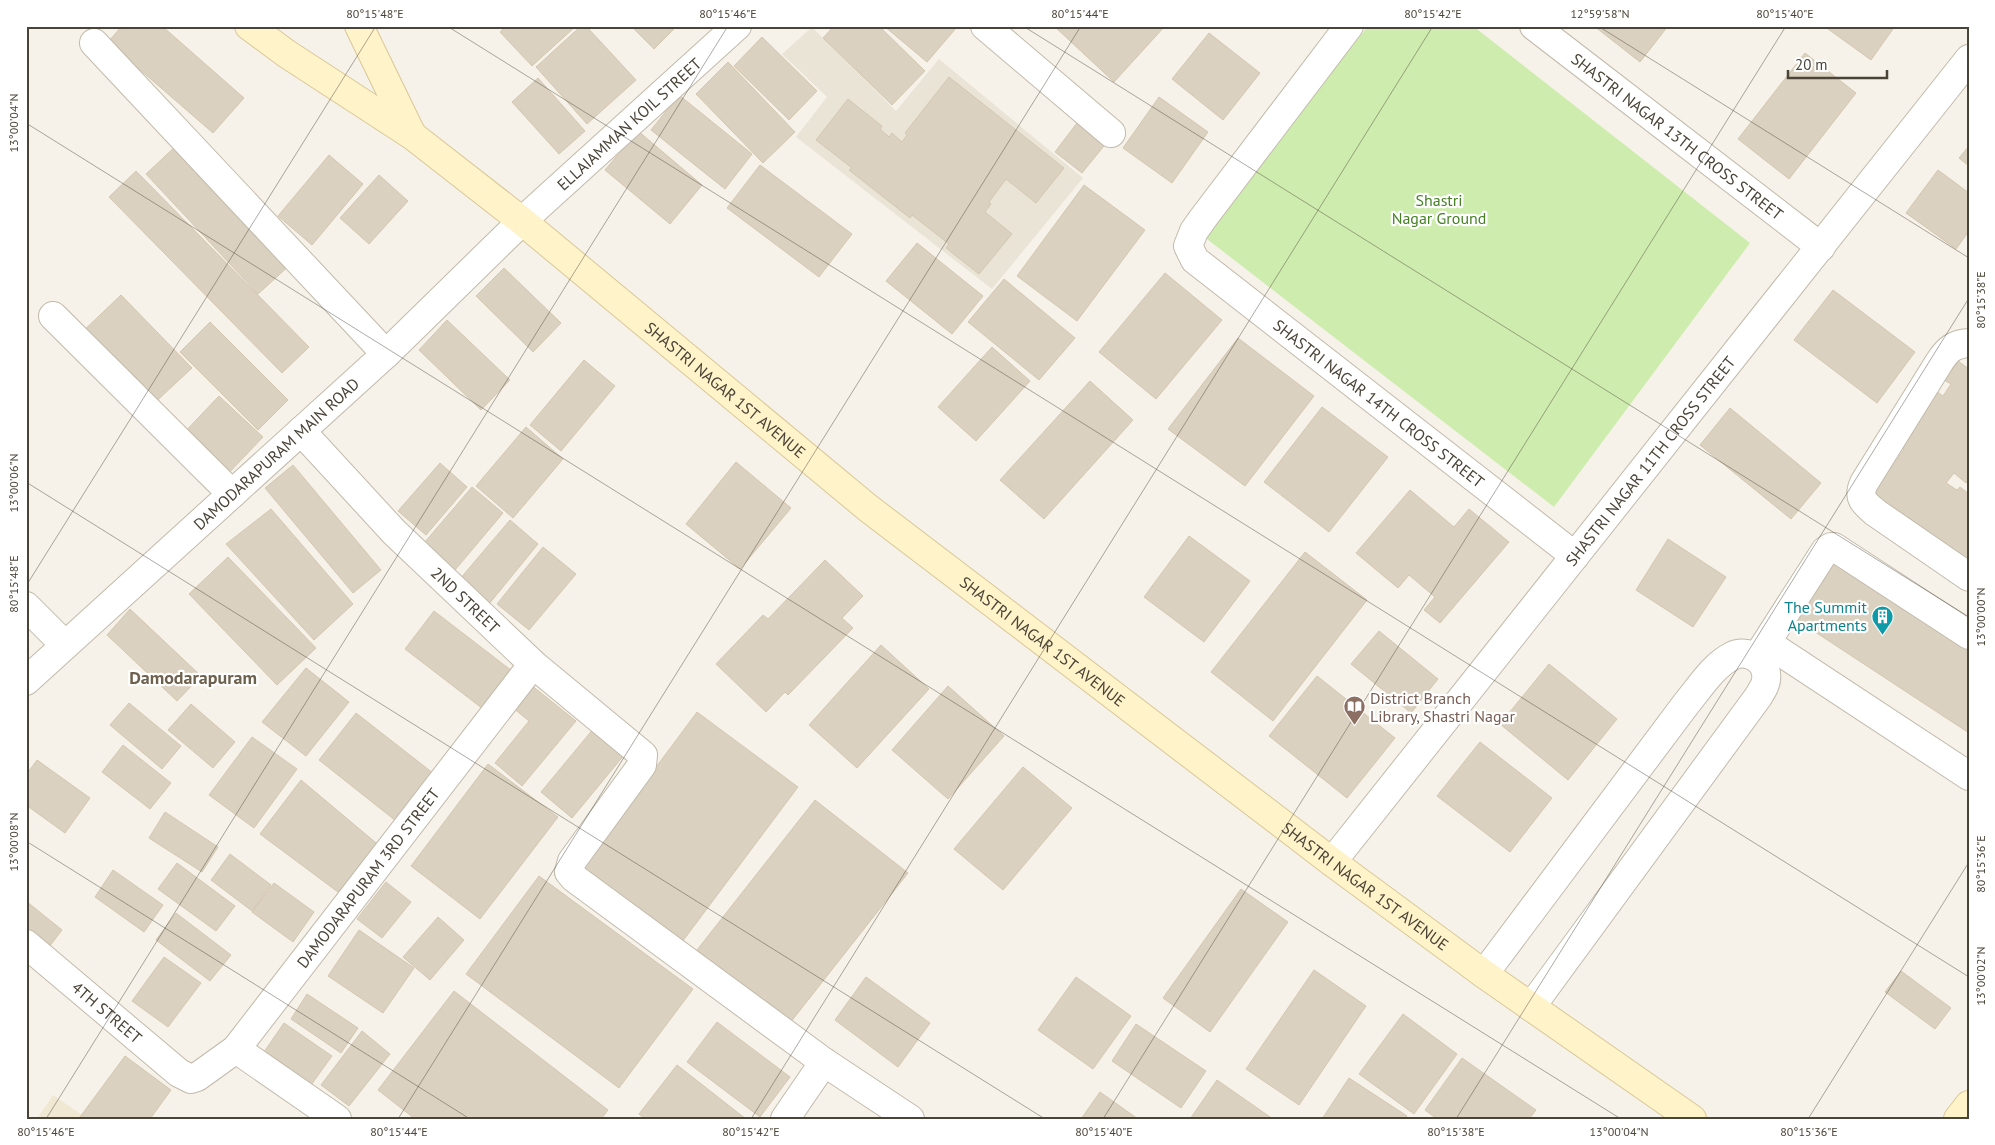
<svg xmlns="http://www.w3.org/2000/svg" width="1995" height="1145" font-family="'PT Sans',sans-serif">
  <rect width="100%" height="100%" fill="#f6f2e9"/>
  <path fill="#eae4d7" d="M812,27L896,111L939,59L1083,178L992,289L796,137L827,97L782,54Z"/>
  <path fill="#f0e8d2" d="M53,1095L88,1119H37Z"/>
  <path fill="#cfecaf" d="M1368,26H1473L1750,243L1554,507L1203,236Z"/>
  <path fill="#dbd1c0" stroke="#d4c7b0" d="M122,26H162L244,98L213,133L108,42Z
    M506,26H576L532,66L500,32Z
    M581,26H586L636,80L587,124L536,67Z
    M631,26H677L654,49Z
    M834,26H879L925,71L892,105L823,38Z
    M884,26H956L957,27L927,62Z
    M1054,26H1165L1114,82Z
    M1594,26H1668L1640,62Z
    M1824,26H1895L1871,60Z
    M1209,33L1260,73L1223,120L1172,79Z
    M762,37L817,91L789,120L734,66Z
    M1805,53L1856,93L1789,179L1738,139Z
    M728,62L795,132L763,163L696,94Z
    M949,77L1064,168L1036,203L1006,179L989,202L991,204L985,212L1012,234L979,274L946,248L949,244L912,215L910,218L849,170L852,168L816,140L848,99L882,126L880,129L889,137L892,133L902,142L907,135L905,133Z
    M538,78L585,131L559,154L512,102Z
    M679,95L752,154L725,189L651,130Z
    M1159,97L1208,132L1172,183L1123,148Z
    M1080,119L1108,141L1082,173L1055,152Z
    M638,131L702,185L670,224L605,170Z
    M178,144L291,264L258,294L146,174Z
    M1969,146V166L1959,158Z
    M329,155L363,184L312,245L278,216Z
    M760,165L852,234L819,277L727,208Z
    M1938,170L1969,193V231L1956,249L1906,213Z
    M136,171L309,347L282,373L109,197Z
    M379,175L408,201L369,244L340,218Z
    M1084,185L1145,230L1077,321L1017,276Z
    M917,243L983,296L952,334L886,281Z
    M504,268L561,323L533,352L476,296Z
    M1165,273L1222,320L1156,399L1099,352Z
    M1004,279L1075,338L1039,380L968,322Z
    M1833,290L1915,352L1877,403L1794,340Z
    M121,295L192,368L149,408L79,335Z
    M447,320L510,380L481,410L419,350Z
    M210,322L288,400L258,430L180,352Z
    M1238,338L1314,396L1245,486L1168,429Z
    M992,347L1030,381L976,441L938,407Z
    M584,360L615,386L561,451L530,425Z
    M1958,361L1969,369V479L1966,483L1954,473L1946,483L1957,490L1960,487L1969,494V576L1863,496L1891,457L1896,461L1904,449L1899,446L1936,391L1943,396L1951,384L1944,380Z
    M1090,381L1133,420L1044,519L1000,480Z
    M219,396L263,437L224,478L180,437Z
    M1322,407L1388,457L1329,532L1264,482Z
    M1730,408L1821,483L1791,519L1700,445Z
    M526,427L563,459L513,518L476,486Z
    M736,462L791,508L740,569L686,524Z
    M440,463L467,487L426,535L398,511Z
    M293,465L381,570L353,593L265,488Z
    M472,487L503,513L455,570L424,543Z
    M1410,490L1454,527L1469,509L1509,542L1440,623L1424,610L1435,597L1409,575L1398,588L1356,553Z
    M271,509L353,604L314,640L226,544Z
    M510,520L538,544L489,604L459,580Z
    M1189,536L1250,581L1204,642L1144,597Z
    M1668,539L1726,577L1693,627L1636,590Z
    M543,547L576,574L529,630L497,604Z
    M1305,552L1367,600L1273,721L1211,672Z
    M228,557L316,648L277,685L189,594Z
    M825,560L863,596L842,618L853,628L788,695L785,692L766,712L716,664L763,615L768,619Z
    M1835,562L1969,650V733L1797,620Z
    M130,609L201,676L177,701L107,635Z
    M434,611L516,674L487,712L405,649Z
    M1379,631L1438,679L1411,713L1351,664Z
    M881,645L929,689L857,768L809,725Z
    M1549,664L1617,719L1568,780L1500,724Z
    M306,668L349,702L306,756L262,722Z
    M1317,676L1395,738L1347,798L1269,736Z
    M526,681L576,721L522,786L495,763L529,721L507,703Z
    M948,686L1004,736L948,799L892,750Z
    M129,703L181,746L162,769L110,725Z
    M191,704L235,742L213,768L168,730Z
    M697,712L798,787L679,946L579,871Z
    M356,713L438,777L401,825L319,760Z
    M594,728L625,754L572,818L541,792Z
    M252,737L297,769L254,828L209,795Z
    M1480,742L1552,798L1510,852L1437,796Z
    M123,745L171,783L150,809L102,772Z
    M37,760L90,798L65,833L26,805V775Z
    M488,764L558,817L480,919L411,866Z
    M1023,767L1072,808L1003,890L954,849Z
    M301,780L381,847L342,895L260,834Z
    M815,800L908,873L790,1023L697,950Z
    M165,812L218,847L202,872L149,838Z
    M230,854L271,885L252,911L211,880Z
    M177,863L235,906L216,931L158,889Z
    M113,870L163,905L144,932L95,897Z
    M539,876L693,989L619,1088L466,974Z
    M386,882L411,902L382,938L357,919Z
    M274,883L314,912L293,942L252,912Z
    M1241,889L1288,922L1210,1032L1163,998Z
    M26,901L62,930L46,951L26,935Z
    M176,913L231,955L210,981L156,940Z
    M438,917L464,940L430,980L403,957Z
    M359,930L414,968L383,1013L328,976Z
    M164,957L201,983L168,1027L132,1001Z
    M1314,970L1366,1006L1299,1105L1246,1069Z
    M1901,971L1951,1008L1935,1029L1885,992Z
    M866,977L930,1023L898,1067L835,1020Z
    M1076,977L1131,1016L1093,1069L1038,1030Z
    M454,991L608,1110L601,1119H415L378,1090Z
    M307,994L358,1028L341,1053L291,1019Z
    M1403,1014L1457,1054L1414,1114L1359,1074Z
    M717,1022L790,1077L760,1117L687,1062Z
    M284,1023L332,1056L311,1085L264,1052Z
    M1136,1024L1206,1071L1181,1108L1112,1061Z
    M362,1031L390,1054L349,1106L321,1085Z
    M125,1056L171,1090L150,1119H83L80,1117Z
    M1462,1058L1536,1110L1529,1119H1437L1425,1110Z
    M677,1065L746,1119H645L639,1114Z
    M1349,1078L1407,1116L1404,1119H1322Z
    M1217,1080L1273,1119H1190Z
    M1100,1092L1138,1119H1081Z"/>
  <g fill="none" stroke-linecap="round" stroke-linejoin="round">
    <defs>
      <g id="street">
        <path d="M985,26L1111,133"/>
        <path id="s1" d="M1349,26L1204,217L1194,231L1188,246L1195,260L1575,556"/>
        <path id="s2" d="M1534,26L1821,247"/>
        <path d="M94,43L386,354"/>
        <path d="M53,316L232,494"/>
        <path d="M1969,343C1954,344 1948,349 1940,361L1864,483C1857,498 1864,503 1876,513L1969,577"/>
        <path id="s3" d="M301,431L394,532L533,664L643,755L642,765L572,861L569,872L574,878L824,1062L910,1119"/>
        <path d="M26,606L65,645"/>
        <path d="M1767,643L1969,776"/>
        <path d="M1757,657L1825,551L1831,547H1834L1969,635"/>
        <path id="s4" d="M26,681L386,354L522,221L737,26"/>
        <path id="s5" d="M1332,862L1969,59"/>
        <path id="s6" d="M26,944L179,1073L191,1079L197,1077L236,1049L533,664"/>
        <path d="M1484,974L1686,704C1700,687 1713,666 1732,656C1748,648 1769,661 1766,680C1766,685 1761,692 1758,697L1531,1007"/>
        <path d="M236,1049L337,1119"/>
        <path d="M785,1119L824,1062"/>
      </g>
      <g id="secondary">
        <path id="s7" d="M249,26L287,54L413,136L522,221L868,508L1332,862L1484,974L1692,1119"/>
        <path d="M359,26L412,135"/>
        <path d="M1958,1119L1969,1105"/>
      </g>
    </defs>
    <use href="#street" stroke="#c2baab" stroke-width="30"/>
    <use href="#secondary" stroke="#d9c896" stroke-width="30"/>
    <use href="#street" stroke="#fff" stroke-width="28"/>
    <use href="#secondary" stroke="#fff3ca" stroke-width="28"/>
  </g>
  <path fill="none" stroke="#4a4337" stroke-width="1" stroke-opacity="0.45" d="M447,26L1969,977M1023,26L1969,617M1598,26L1969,258M26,123L1621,1119M26,482L1045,1119M26,586L376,26M26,841L470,1119M46,1119L728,26M398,1119L1081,26M751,1119L1433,26M1103,1119L1786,26M1456,1119L1969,298M1808,1119L1969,862"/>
  <defs>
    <symbol id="building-pin" viewBox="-11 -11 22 30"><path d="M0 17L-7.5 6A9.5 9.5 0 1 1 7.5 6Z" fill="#0f9aa8" stroke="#fff"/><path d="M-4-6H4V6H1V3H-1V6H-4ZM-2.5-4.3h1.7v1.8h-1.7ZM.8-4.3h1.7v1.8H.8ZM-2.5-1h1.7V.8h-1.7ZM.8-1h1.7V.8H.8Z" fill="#fff"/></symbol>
    <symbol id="library-pin" viewBox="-11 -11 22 30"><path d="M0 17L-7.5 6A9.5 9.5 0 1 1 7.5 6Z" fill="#8d6e63" stroke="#fff"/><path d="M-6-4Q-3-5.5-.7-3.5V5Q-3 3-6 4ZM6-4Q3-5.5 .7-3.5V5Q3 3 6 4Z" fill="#fff"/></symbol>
  </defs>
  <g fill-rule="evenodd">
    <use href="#building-pin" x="1870" y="604" width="25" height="34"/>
    <use href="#library-pin" x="1342" y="694" width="25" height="34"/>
  </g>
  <g text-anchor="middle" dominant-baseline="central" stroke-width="4.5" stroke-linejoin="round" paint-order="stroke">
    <g font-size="16" fill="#4a4337" stroke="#fff">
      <text stroke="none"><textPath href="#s4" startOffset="821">ELLAIAMMAN KOIL STREET</textPath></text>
      <text stroke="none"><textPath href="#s2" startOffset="181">SHASTRI NAGAR 13TH CROSS STREET</textPath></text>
      <text stroke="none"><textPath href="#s7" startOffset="600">SHASTRI NAGAR 1ST AVENUE</textPath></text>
      <text stroke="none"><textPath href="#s1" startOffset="522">SHASTRI NAGAR 14TH CROSS STREET</textPath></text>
      <text stroke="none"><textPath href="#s4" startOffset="338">DAMODARAPURAM MAIN ROAD</textPath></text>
      <text stroke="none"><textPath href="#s5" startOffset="512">SHASTRI NAGAR 11TH CROSS STREET</textPath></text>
      <text stroke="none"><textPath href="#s3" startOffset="236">2ND STREET</textPath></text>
      <text stroke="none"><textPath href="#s7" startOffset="1005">SHASTRI NAGAR 1ST AVENUE</textPath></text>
      <text stroke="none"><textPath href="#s6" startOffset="484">DAMODARAPURAM 3RD STREET</textPath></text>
      <text stroke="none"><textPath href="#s7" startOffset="1410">SHASTRI NAGAR 1ST AVENUE</textPath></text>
      <text stroke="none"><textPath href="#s6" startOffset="106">4TH STREET</textPath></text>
    </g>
    <g font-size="16" fill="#458124" stroke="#fff">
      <text x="1439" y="200">Shastri<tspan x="1439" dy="18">Nagar Ground</tspan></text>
    </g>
    <g font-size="16" fill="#0d838f" stroke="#fff" text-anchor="end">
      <text x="1867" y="607">The Summit<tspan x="1867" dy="18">Apartments</tspan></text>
    </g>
    <g font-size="16" fill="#785e54" stroke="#fff" text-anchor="start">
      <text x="1370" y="698">District Branch<tspan x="1370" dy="18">Library, Shastri Nagar</tspan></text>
    </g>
    <g font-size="18" font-weight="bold" fill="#6e614d" stroke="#fff">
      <text x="193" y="677">Damodarapuram</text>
    </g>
  </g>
  <rect width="1995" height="1145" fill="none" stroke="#ffffff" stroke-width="55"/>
  <path d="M1788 70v8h99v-8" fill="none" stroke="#4a4337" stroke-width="2.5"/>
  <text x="1795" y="70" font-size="15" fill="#4a4337" stroke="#ffffff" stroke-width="4" paint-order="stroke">20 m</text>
  <rect x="28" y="28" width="1940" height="1090" fill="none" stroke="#4a4337" stroke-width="2"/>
  <g font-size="12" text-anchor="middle" fill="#4a4337">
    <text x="375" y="18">80°15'48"E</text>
    <text x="728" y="18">80°15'46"E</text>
    <text x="1080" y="18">80°15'44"E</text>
    <text x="1433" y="18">80°15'42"E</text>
    <text x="1600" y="18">12°59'58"N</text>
    <text x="1785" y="18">80°15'40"E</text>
    <text transform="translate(14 123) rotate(-90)" y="4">13°00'04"N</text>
    <text transform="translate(1981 300) rotate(-90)" y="4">80°15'38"E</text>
    <text transform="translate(14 483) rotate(-90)" y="4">13°00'06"N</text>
    <text transform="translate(14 584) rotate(-90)" y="4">80°15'48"E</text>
    <text transform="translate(1981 617) rotate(-90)" y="4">13°00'00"N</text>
    <text transform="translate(14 842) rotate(-90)" y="4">13°00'08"N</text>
    <text transform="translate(1981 864) rotate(-90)" y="4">80°15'36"E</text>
    <text transform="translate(1981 976) rotate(-90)" y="4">13°00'02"N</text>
    <text x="46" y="1136">80°15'46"E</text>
    <text x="399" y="1136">80°15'44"E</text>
    <text x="751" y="1136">80°15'42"E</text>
    <text x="1104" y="1136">80°15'40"E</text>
    <text x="1456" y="1136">80°15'38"E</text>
    <text x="1619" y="1136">13°00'04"N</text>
    <text x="1809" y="1136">80°15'36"E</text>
  </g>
</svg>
